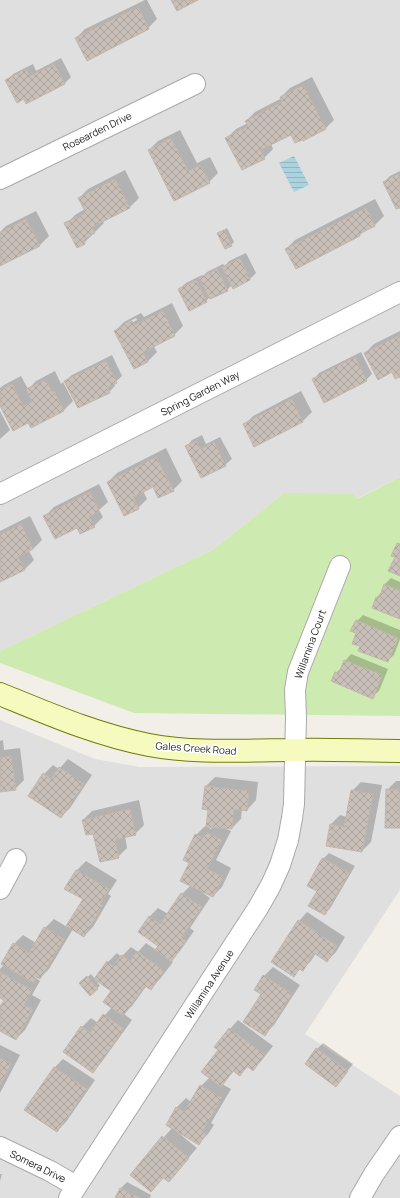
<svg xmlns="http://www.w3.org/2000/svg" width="400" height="1198" font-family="Manrope,sans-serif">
  <defs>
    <pattern id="water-rules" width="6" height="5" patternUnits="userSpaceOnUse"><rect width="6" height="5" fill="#aad3df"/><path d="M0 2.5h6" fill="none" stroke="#92b5bf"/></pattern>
    <pattern id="building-cross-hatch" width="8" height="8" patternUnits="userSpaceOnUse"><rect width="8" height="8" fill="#c7bfb8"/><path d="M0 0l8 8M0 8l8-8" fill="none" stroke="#aba49e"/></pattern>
  </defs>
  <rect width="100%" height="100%" fill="#f2efe9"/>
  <path fill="#e0dfdf" d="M0,0H400V477L356,499L284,493L214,549L0,651Z
    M0,720L95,759L140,767L400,766V890L305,1034L400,1096V1198H0Z"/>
  <path fill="#cdebb0" d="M400,477V716L134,713L0,663V651L214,549L284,493L353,494L357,499Z"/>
  <path fill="url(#water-rules)" d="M294,156L309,185L294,192L279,163Z"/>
  <path fill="#0003" fill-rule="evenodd" d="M145,0H147L157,19L148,28L76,38L85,29Z
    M61,58L71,77L64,84L24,98L7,80L13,74L33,64L36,71Z
    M312,77L334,120L325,129L292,133L271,144L273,149L264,158L227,138L236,129L248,123L246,121L255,112L282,98L281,97L290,88Z
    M180,130L197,163L210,157L218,173L209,182L149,150L158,141Z
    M125,170L139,198L130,207L102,221L104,223L84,243L66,224L75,215L85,209L79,198L88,189Z
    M400,171V206L384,182L390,176Z
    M375,199L384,216L375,225L365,230L359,236L286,249L295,240Z
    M36,211L49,236L40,245L0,265V232L6,226Z
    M227,228L234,242L231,245L218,234Z
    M246,253L256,273L250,279L233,287L232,285L227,290L210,297L206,301L179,289L186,283L202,275L203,276L207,272L223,264L225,266L229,261Z
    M172,303L183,326L174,335L153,345L157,352L148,361L134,368L115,331L124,322L141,313L144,317ZM136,318L137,320L125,326V324Z
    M400,331V376L365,353L374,344Z
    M361,352L372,374L366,380H313L319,373Z
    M112,355L122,376L114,383L115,386L109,392L65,381L72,375Z
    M55,371L61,384L63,382L73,401L64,410L31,427L28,422L0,404V388L4,385L21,376L28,389L36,381Z
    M301,391L312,412L303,421L255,446L244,425L253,416Z
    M0,411L10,430L0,439Z
    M202,435L206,444L220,437L232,459L225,465L201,477L186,447L192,440Z
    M166,448L182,481L173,490L153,485L143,491L147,499L138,508L108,482L117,473Z
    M99,484L108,502L99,510L103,517L94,526H78L45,516L54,507Z
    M30,516L42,540L33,549L29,551L34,560L25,569L0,581V531Z
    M391,578L400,582V618L373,607L377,597L383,591L385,584Z
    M363,615L400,630V639L394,655L387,661L361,646L357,633V621Z
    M351,654L388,669L379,691L372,697L336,673L342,667L345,661Z
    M3,740L4,750L20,748L24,780L15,789L0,791V741Z
    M68,759L92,775L70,808L61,817L44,774L53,765L59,769Z
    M215,777L258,782L256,800L247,810L242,809L241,819L232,828H224L231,831L216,860L231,868L222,887L213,896L204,892L203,893L210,898L190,928L194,931L180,951L171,961L173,962L160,979L151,988L147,985L132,1006L124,1014L132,1020L101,1063L92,1071L82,1027L91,1018L98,1023L112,1007V991L95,979L100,986L97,988L83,981L91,974L95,979L108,962L117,953L121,957L131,947L138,952L146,943L156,950L159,945L149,917L158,908L168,914L182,894L191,885L190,863L196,835L205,826L211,829L213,826L206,786Z
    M396,781H400V827L387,790Z
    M361,782L382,785L371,842L362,851L331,824L340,815L347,817L352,791Z
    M139,800L144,825L135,834L125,836L127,848L118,857L83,820L92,811Z
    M329,853L355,866L331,907L325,914L323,859Z
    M86,861L117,880L108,894L111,896L93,927L84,936L73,929L49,969L40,978L38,977L36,978L40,981L32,995L41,1000L25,1030L16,1039L0,1030V1008L5,999L0,997V969L4,965L14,944L23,935L36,943L45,928L54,919L67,927L84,899L66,888L77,870Z
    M307,912L345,937L336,952L327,961L316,953L311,961L302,970L301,968L293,976L299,921Z
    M273,967L300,985L274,1025L265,1034L263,994L264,976Z
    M238,1020L273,1046L262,1060L253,1069L249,1066L240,1074L235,1070L222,1084L231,1089L211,1123L214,1125L208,1134L199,1143L177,1130L176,1131L197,1148L168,1181L164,1177L151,1191L131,1175L172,1128L167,1125L177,1107L186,1098L191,1102L201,1086L210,1077L219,1050L230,1029Z
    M323,1043L353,1064L336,1085L317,1049Z
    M0,1045L20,1055L0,1093Z
    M63,1059L95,1080L66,1122L57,1131L54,1068Z
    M0,1174H2L0,1181Z
    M127,1182L151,1195L150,1198H116L121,1188Z"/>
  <path fill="url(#building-cross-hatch)" stroke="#c4b6ab" d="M171,0H198L177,11Z
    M138,7L149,29L87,61L75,38Z
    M54,64L65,84L26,104L24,99L17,103L5,80L26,69L30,76Z
    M303,85L326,129L303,141L302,140L295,143L291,135L260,150L265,159L242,170L225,138L248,126L245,121L282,102L280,97Z
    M171,138L188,171L200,165L210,183L174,201L148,150Z
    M400,173V208L396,209L383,182Z
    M115,179L130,208L92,227L95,233L83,240L85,244L77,248L64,223L86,213L78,198Z
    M366,208L375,226L359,234L360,236L296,269L285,249Z
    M26,219L40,246L0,266V233Z
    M224,230L232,246L225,249L217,233Z
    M240,258L250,280L233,289L222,267Z
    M217,269L228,291L210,299L199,278Z
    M196,280L207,302L189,311L178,289Z
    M163,311L175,336L143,352L148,362L134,369L114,331L132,321L134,325Z
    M400,335V377L395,379L392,372L378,380L364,353Z
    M355,357L367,381L324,403L312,379Z
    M106,361L117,383L107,388L110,393L78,408L64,381Z
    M46,380L52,392L54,391L64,411L31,428L28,423L13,431L0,406V390L12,384L23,406L32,402L26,389Z
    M292,399L303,422L254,447L243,424Z
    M196,441L200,449L214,442L226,466L201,478L185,446Z
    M156,457L174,491L158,498L153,487L133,497L139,509L124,516L107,482Z
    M90,492L99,511L89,517L95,527L80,534L77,528L55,539L43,516Z
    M21,524L33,549L18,557L25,570L0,582V535Z
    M397,543L400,544V576L388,571L395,557L391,556Z
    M384,584L400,591V619L372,608L376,597L379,598Z
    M356,620L398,638L388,662L358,651L360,646L352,644L356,633L350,631Z
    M344,660L382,675L373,699L331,681L335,672L339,673Z
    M11,756L16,790L0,792V758Z
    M59,767L84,784L61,818L28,796L43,773L51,779Z
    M205,786L249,791L247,811L234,809L232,829L206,827L208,810L202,809Z
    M386,789L400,790V828H385Z
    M351,790L373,794L362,852L326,846L330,824L344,827Z
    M130,809L136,835L115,840L119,858L100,862L93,834L86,835L82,820Z
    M206,832L222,840L207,869L223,877L213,897L180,881L189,863L183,860L195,834L203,838Z
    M322,858L349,873L325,915L308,906L317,891L307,886Z
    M76,870L109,889L100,904L103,905L84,937L66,926L83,899L64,889Z
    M181,893L202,907L181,938L186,941L171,962L155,950L158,946L138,932L149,916L160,924Z
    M298,920L337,946L327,962L314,953L303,971L299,969L294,977L271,962Z
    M44,927L64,939L40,979L37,977L34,983L1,964L13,943L29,953Z
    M137,951L164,971L151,990L145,986L123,1016L103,1002L111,991L94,979L107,961L113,966L121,955L130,961Z
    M0,972L32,990L24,1005L33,1009L16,1040L0,1031V1006L4,1000L0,998Z
    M263,975L292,994L265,1036L243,1022L261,994L254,990Z
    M87,976L98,989L90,996L79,983Z
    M103,1014L124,1029L93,1073L63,1052L81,1026L90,1033Z
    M229,1028L265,1055L253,1071L247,1066L240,1076L233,1071L221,1087L201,1072L218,1050L214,1047Z
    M316,1048L348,1071L336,1087L305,1064Z
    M0,1058L11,1064L0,1086Z
    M54,1067L87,1089L57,1132L24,1110Z
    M200,1085L222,1098L202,1132L206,1134L199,1145L166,1125L176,1107L184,1112Z
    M162,1136L189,1158L169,1182L163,1178L151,1192L130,1175Z
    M120,1188L140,1198H115Z"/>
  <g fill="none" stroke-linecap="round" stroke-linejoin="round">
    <defs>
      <path id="minor" d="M0,179L195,84
        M0,494L400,292
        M0,889L16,859
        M0,1147L50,1171L76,1186
        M69,1198L258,908L271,885L280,865L288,840L292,818L294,804L296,717L295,690L298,672L340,566
        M360,1198L374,1174L400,1136"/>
      <path id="secondary" d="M0,694C49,714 97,735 149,745C196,754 246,750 294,750C329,749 365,751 400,751"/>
    </defs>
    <use href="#minor" stroke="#a9a9a9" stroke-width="22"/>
    <use href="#secondary" stroke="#707d05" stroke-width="24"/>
    <use href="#minor" stroke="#fff" stroke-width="20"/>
    <use href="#secondary" stroke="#f7fabf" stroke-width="22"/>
  </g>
  <g text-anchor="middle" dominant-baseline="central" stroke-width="3" stroke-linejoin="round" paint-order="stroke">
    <g font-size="10" fill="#222" stroke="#fff">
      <text transform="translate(97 131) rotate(-26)">Rosearden Drive</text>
      <text transform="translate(200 393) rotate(-27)">Spring Garden Way</text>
      <text transform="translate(310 644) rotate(-70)">Willamina Court</text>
      <text transform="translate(196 748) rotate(4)">Gales Creek Road</text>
      <text transform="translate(209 984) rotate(-57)">Willamina Avenue</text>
      <text transform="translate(38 1166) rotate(26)">Somera Drive</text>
    </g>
  </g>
</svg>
